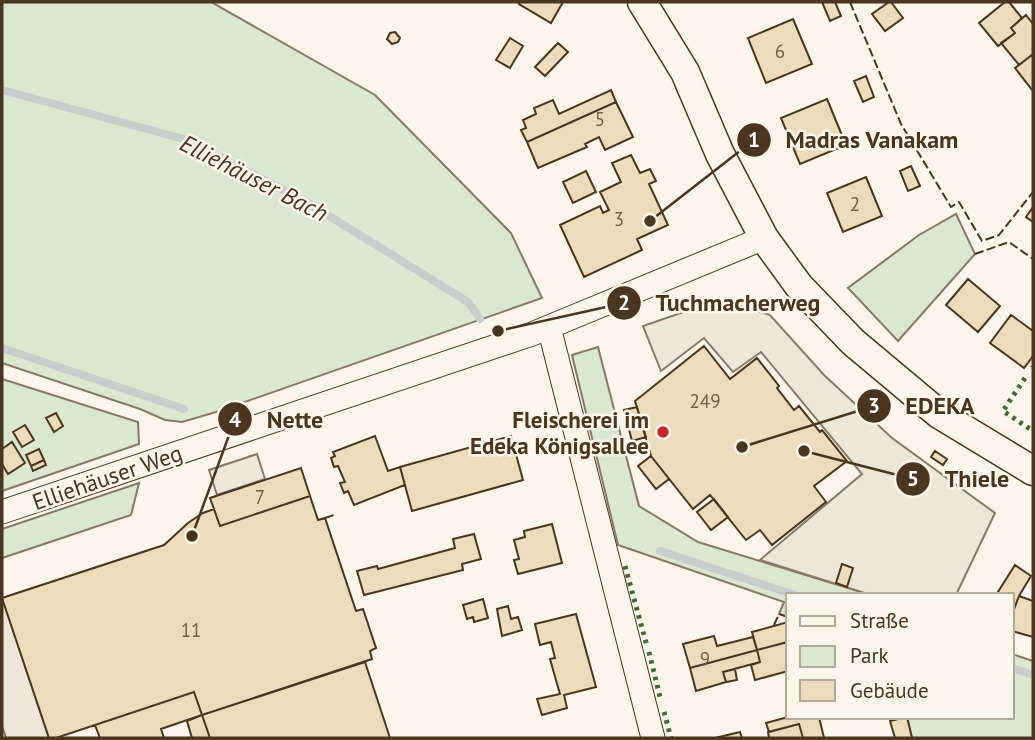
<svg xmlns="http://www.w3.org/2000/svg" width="1035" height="740" font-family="'PT Sans',sans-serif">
  <rect width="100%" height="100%" fill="#fbf6e9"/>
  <path fill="#dce7d0" stroke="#887966" stroke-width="2" d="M2,2H211L375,95L511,233L542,298L216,412L182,422L165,420L140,409L2,363Z
    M956,214L975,254L898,341L848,288L919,235Z
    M598,347L639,506L698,542L871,595H788V617L779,614L784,602L618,545L572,355Z
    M2,379L138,422L139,444L2,491Z
    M139,483L131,515L2,558V529Z
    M1012,654L1033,661V738H912L907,717H1012Z"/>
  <path fill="#ede7d9" stroke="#887966" stroke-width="2" d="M721,299L770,315L824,375L892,438L995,513L956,595H871L760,560L862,474L761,352L733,372L704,338L661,371L643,326Z
    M257,454L265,479L217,495L209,470Z
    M2,598L49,738H6L2,726Z"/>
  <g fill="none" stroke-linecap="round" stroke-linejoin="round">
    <path stroke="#c9cecd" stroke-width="8" d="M2,90L184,139L305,201L468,302L480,319
      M2,348L184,409
      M660,551L795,595
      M1012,668L1033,675"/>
  </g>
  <path fill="#ecdcbc" stroke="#4a3520" stroke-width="2" d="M520,2H563L551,23L519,4Z
    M822,2H835L841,16L830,21Z
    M889,2H891L903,18L885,31L872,14Z
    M1005,2H1009L1022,18L1011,28L1015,33L998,46L979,23Z
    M1026,15L1033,24V54L1019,65L1001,43L1015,33L1011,28Z
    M793,19L812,64L766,83L748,38Z
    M395,32L400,38L398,42L392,44L387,39L390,33Z
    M510,38L523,46L510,68L496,60Z
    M558,43L568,52L545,76L535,67Z
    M1033,54V91L1015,68Z
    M866,76L874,97L863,102L854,81Z
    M611,90L616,102L527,142L521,130L526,128L523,120L536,114L534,108L553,100L559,114Z
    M827,99L846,145L800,164L781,118Z
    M616,102L633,137L605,150L599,137L585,144L587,147L538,168L527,142Z
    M631,155L640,173L650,169L656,181L649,184L668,225L637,239L642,250L584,277L560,225L600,206L603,213L609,210L600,192L621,182L612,163Z
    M911,166L920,186L908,191L900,171Z
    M586,171L596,192L573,203L563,182Z
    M866,177L882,216L843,232L827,193Z
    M1033,207V222L1026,217Z
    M968,279L1000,306L978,332L946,305Z
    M1011,315L1033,331V356L1024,368L990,343Z
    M704,346L730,379L757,358L779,386L777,388L794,410L799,406L820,432L822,430L847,461L814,486L826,502L772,545L760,530L746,540L710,495L693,509L651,456L635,401Z
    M637,407L646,437L632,441L624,410Z
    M56,413L63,426L54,432L46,418Z
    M25,425L34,440L22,447L13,432Z
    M375,436L388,471L400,467L405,485L354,505L348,491L344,493L340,483L345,482L338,466L334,467L331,458L335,456L333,452Z
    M511,436L523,480L412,511L400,467Z
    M12,442L25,463L8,474L2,464V449Z
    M39,449L44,460L31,466L26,455Z
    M935,451L947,459L943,465L931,457Z
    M651,456L669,479L656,489L638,466Z
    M44,460L46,465L33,471L31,466Z
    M301,468L310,496L220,526L210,498Z
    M310,496L318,520L325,518L356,611L363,609L376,648L370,651L372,659L202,715L194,692L56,738H49L2,598L164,545L188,523L203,513L214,509L220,526Z
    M714,499L728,517L711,530L697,512Z
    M552,524L562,563L518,574L514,560L519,559L514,540L525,537L524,531Z
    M474,534L481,559L462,564L463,570L364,595L357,571L377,566L378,569L455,548L453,539Z
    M842,564L853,568L847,587L836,583Z
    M1015,565L1031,576L1019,596L1012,614V595H996Z
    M1019,596L1033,601V637L1012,631V615Z
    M483,599L488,618L474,622L473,617L467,619L463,605Z
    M508,606L511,619L518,617L522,630L502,636L497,609Z
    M576,614L596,687L564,695L567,708L542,715L537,699L560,694L550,659L555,658L551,642L540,645L535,624Z
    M788,622V642L757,650L752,632Z
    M714,636L717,646L753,637L757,650L690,668L683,644Z
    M787,642L788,671L755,680L751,665L760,662L757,650Z
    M757,650L760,662L723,672L726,682L696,691L690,668Z
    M365,662L390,738H210L202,715Z
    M735,669L737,680L726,682L723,672Z
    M194,692L202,715L161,729L164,738H100L95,725Z
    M202,715L210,738H192L187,721Z
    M788,717H819L824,738H803L799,724L769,732L766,723Z
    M897,717H907L912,738H895L890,721L898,719Z
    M799,724L803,738H769L768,732Z
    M740,732L742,738H715Z"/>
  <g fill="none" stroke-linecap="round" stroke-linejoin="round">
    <defs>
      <path id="minor" d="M549,327L653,738
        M2,512L532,334L764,238"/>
      <path id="tertiary" d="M642,2L685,72L720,154L764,238L799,286L853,342L939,414L1033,471"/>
    </defs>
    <use href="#minor" stroke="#4a3520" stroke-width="25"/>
    <use href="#tertiary" stroke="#4a3520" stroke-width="31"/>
    <use href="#minor" stroke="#fbf6e9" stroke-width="23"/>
    <use href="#tertiary" stroke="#fbf6e9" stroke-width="28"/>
    <path stroke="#436837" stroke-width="5" stroke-dasharray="3.5 5" stroke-linecap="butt" d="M1033,367V366
      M1025,378L1003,411L1033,431
      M625,566L647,646
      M649,652L661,701
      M664,712L671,738"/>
    <path stroke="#4a3520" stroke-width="2" stroke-dasharray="9 3.5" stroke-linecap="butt" d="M850,2L901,124L951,207L959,202L982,241L999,235L1033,192
      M975,254L1009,242L1033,259
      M325,518L334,515
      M774,625L779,614L788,617"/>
  </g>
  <circle fill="#c62828" stroke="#fbf6e9" stroke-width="2.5" cx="663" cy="432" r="7"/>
  <g text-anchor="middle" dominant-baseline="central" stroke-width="5" stroke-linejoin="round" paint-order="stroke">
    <g font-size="19" fill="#725f47">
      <text x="780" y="51">6</text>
      <text x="600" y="119">5</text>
      <text x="855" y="204">2</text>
      <text x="619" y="219">3</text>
      <text x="705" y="401">249</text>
      <text x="260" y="497">7</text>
      <text x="191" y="630">11</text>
      <text x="705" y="659">9</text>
    </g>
    <g font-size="23" font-weight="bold" fill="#4a3520" stroke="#fbf6e9" text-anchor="end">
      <text x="649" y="419">Fleischerei im<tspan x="649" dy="26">Edeka Königsallee</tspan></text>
    </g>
    <g font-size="23" fill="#4a3520" stroke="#fbf6e9">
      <text transform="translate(107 477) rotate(-19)">Elliehäuser Weg</text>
    </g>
    <g font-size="24" font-style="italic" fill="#4a3520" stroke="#fbf6e9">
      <text transform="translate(254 178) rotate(27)">Elliehäuser Bach</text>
    </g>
  </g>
  <path fill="none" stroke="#4a3520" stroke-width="2.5" d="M650 221L754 140M498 331L624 303M742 447L874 406M192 536L235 419M804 451L913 479"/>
  <g fill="#4a3520" stroke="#fbf6e9" stroke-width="2.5">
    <circle cx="650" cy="221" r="7"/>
    <circle cx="498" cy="331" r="7"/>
    <circle cx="742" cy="447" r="7"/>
    <circle cx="192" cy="536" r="7"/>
    <circle cx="804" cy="451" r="7"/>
    <circle cx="754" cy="140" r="18"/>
    <circle cx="624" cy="303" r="18"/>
    <circle cx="874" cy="406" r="18"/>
    <circle cx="235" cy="419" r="18"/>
    <circle cx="913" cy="479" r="18"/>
  </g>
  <g font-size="21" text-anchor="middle" font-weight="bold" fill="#fff">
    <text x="754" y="147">1</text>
    <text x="624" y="310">2</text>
    <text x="874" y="413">3</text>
    <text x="235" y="427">4</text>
    <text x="913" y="486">5</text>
  </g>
  <g font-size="24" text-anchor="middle" font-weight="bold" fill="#4a3520" stroke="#fbf6e9" stroke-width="5" stroke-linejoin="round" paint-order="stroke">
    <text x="872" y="148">Madras Vanakam</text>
    <text x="738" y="311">Tuchmacherweg</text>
    <text x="940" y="414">EDEKA</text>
    <text x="295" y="428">Nette</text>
    <text x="977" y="487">Thiele</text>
  </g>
  <rect width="1035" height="740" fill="none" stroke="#4a3520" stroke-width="7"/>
  <rect x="786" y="593" width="228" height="126" fill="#fbf6e9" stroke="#b4a999" stroke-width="2"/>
  <rect x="800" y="616" width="35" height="10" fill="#fbf6e9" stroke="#b4a999" stroke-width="2"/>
  <text x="850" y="628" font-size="21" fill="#4a3520">Straße</text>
  <rect x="800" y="646" width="35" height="21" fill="#dce7d0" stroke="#b4a999" stroke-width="2"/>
  <text x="850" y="663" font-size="21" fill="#4a3520">Park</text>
  <rect x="800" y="680" width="35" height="21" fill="#ecdcbc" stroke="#b4a999" stroke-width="2"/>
  <text x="850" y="698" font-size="21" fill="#4a3520">Gebäude</text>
</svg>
